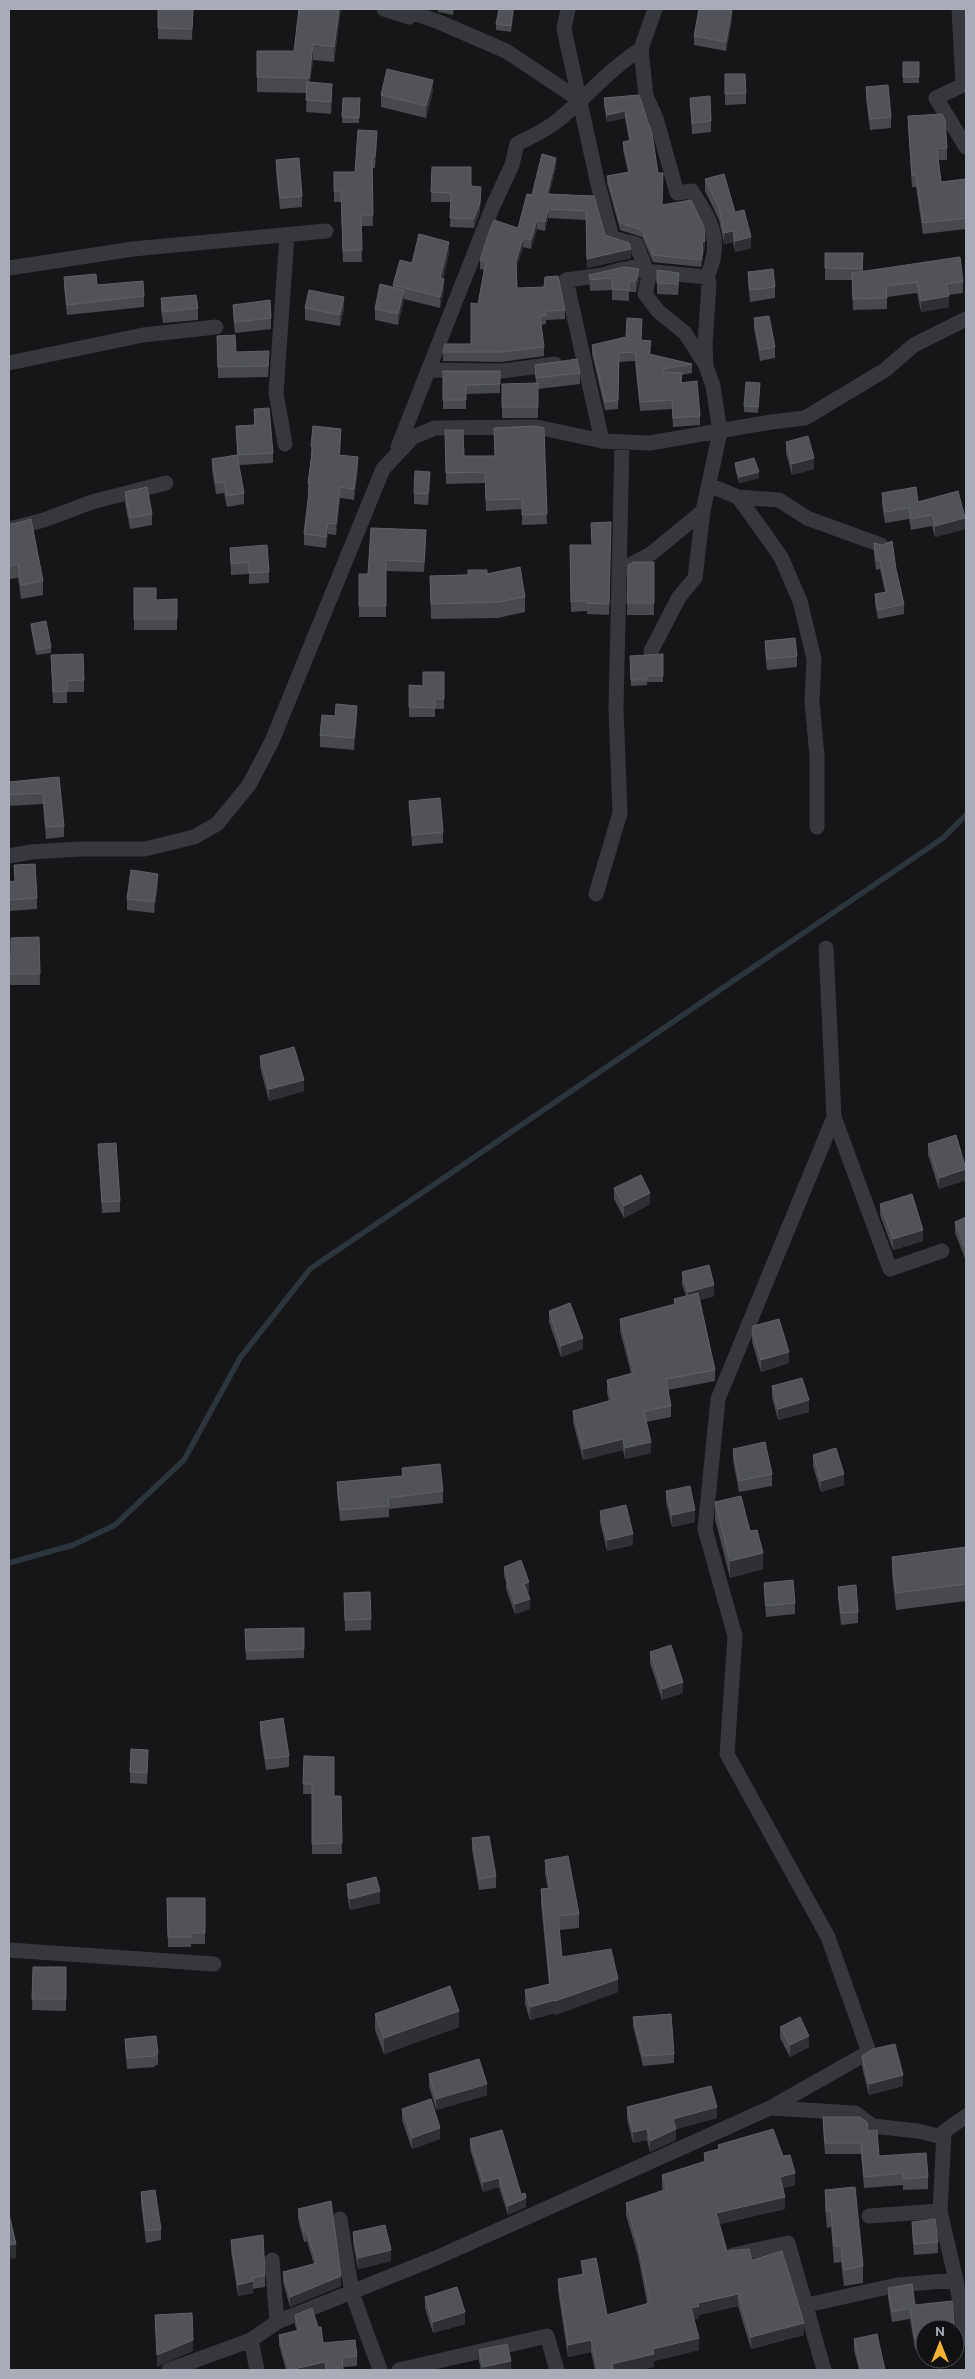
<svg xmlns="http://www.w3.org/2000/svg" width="975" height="2379" font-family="Overpass,sans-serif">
  <rect width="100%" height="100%" fill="#161618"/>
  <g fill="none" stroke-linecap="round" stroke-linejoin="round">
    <path stroke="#2c353c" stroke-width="5.5" d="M9,1563L73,1545L115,1525L184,1460L240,1358L310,1269L943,838L966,815"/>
    <path stroke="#37383d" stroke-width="15" d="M384,9L409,17
      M402,9L439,22L506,51L581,101
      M568,9L564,29L597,180L612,238L636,244L644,264L630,268
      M959,9L963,85L936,98L966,147
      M9,268L133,249L326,231
      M650,272L645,294L658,311L685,333L705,364
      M9,363L143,335L216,327
      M430,370L502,371L555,364
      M602,441L566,280L603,275L623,269L707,277
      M285,444L276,393L287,235
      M398,447L493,206L512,165L517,144C530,137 545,131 557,121C586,98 609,69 641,49
      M709,485L738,497L749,512L781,557L800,601L814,659L812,701L817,756V827
      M738,497L779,500L807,518L881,545
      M9,529L44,520L92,502L166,483
      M619,571L652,553L703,511L720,432L713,386L706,366L705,344L709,283L707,277C723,240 712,223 692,191L677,193L656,118L646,96L641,49L655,9
      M651,651L679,597L695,578L703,511
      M9,856L31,852L80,849H145L194,837L217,824L249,785L272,741L383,469L413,437L435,428L537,427L602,441L650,443L771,422L805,418L885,370L914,345L966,319
      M596,894L620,813L616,708L622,443
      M826,948L834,1117L890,1269L942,1251
      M9,1950L214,1964
      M770,2108L869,2052L828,1937L727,1754L735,1636L705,1529L718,1399L834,1117
      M940,2211L944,2133
      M869,2216L940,2211L956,2280
      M340,2219L352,2293L380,2370
      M733,2255L788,2243L824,2370
      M272,2260L277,2322
      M807,2305L897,2285L956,2280L966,2339
      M251,2340L257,2370
      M169,2370L251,2340L277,2322L436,2258L770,2108L855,2113L873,2126L918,2131L938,2136L966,2116
      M399,2370L547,2336L557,2370"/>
  </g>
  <path fill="#47494d" d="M158,9H193L192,40L158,39Z
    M299,9H341L334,62L313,60L310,82L332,95L331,114L306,112L307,93L257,92V51H294Z
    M438,9H454L453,15L438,12Z
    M514,9L511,32L496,30V24Z
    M732,20L726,51L694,45V36Z
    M903,62H919V83H903Z
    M725,74L746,93V104L725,105Z
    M866,87L891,117V128L870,130L866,98Z
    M433,91L426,118L381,107V95Z
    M639,95L662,204L705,249H703V259L701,267L653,262L642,237L620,230L607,183V176L628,172L623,150V142L629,141L625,118L607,122L604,105V98Z
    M343,98H360L359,123H342Z
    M690,98L711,121V132L692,134Z
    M908,116L947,148V160H938L941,182L966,179V229L923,234L916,187H912L908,127Z
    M377,142L375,168H372L373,226H361L362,262H343L341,202H334V172H355Z
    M276,160L302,196V207L280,209L276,172Z
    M432,167L471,186L480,212L474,228L450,227L451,202H431Z
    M556,167L549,194L594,196L605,235L631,258L587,268L586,220L548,218L545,231L537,229L531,249L523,247L516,269L517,288L565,310V319L546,320V324L541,325L544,347V356L501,362L443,361V352L471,344L484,270L480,269V260L518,228L532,195Z
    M705,179L735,212L751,248L735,252L733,242L724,244L719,220L705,191Z
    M449,253L443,279L444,290L440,308L404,299L398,325L375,320V309L393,287V285L412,263Z
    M825,253H863V272L963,282V293L948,295L949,307L921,312L917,293L887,297V309L853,310L852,280H825Z
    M748,272L775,287V298L750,302L748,283Z
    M589,275L639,280L636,292H629V301L612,300V290L590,291Z
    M64,277L144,296V307L67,315L64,287Z
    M657,283L679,284L678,295L657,294Z
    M161,298L198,308V320L163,323L161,310Z
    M233,305L271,318V329L235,333L233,316Z
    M305,308L344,309L340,326L305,320Z
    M754,318L775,347V358L760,361L754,329Z
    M642,327L641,340L651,350L650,354L692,364V373L682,375V382L700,416V425L673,427L672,409L640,411L635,361L619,362L618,409L605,410L592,354V345L626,337Z
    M217,336L236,352L269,362L268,377L218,378Z
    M535,365L580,373V384L538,389V418H502V384H536Z
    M443,371H500V393L466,394V409H443Z
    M760,389L758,413L744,412V406Z
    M254,409L273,453V463L239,465L244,493V504L227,507L224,493L216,494L212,470V459L237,455L236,426L254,425Z
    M544,428L547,524L522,525V509L486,511L485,483L446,484L445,430L464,456H495Z
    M341,440L340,455L358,468L354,500L340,498L336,535L328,534L326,548L304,545V534L309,494H308V483L311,457V446Z
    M786,442L814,469L792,475L786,453Z
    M735,463L759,478L739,483L735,468Z
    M430,483L428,505L414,504V493Z
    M125,492L152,514V525L130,529L125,503Z
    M882,493L918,502L965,529L935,537L932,526L911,530L909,519L885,523L882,504Z
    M611,522L609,615L587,614V611L571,612L570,545H592Z
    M9,525L43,581V595L21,599L18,578L9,579Z
    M371,528L426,541L424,572L386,571V617H359V574H368Z
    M874,543L896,569L904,604V614L878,619L875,604V594L885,592L880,569L876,570L874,553Z
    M230,548L269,572V583L249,584V574L231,575Z
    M654,562V615H627L628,565Z
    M487,574L525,597V612L498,618L431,619L430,576Z
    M134,588L156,600L177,599V630H134Z
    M31,624L51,647V653L36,655L31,629Z
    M765,641L797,656V667L767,670L765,652Z
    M663,654V682H647V685L631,686L630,661Z
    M51,655L84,680V692H67V703H53Z
    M444,672V709H435V717H409V685L423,686Z
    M357,717L354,750L320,747V735Z
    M59,777L64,826V837L46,839L43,804L9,806V782Z
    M409,801L443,832V843L412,846Z
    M14,865L37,898V909L9,911V882L15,881Z
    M158,885L154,913L127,910V899Z
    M39,937L40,985H9V956L11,955Z
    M260,1056L304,1091L269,1101L260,1067Z
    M98,1144L120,1201V1212L102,1213Z
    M928,1144L966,1169V1180L939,1189L928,1155Z
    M614,1188L650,1204L624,1218L614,1199Z
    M880,1204L923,1241L893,1250L880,1215Z
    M966,1217V1261L955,1233V1222Z
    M682,1272L714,1296L700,1300L715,1370V1381L668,1390L671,1406V1417L646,1422L651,1453L625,1459L623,1450L583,1460L573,1422V1411L609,1401L607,1392V1380L631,1373L620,1331V1319L674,1305V1299L686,1296L682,1284Z
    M549,1311L583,1349L561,1357L549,1322Z
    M752,1331L789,1363L761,1372L752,1342Z
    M772,1386L809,1412L778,1420L772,1397Z
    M733,1449L772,1474V1486L739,1492L733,1460Z
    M813,1455L844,1485L821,1492L813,1466Z
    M402,1468L443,1491V1503L389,1509V1517L340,1521L337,1493V1482L402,1476Z
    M666,1491L695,1522L672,1527L666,1502Z
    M715,1502L750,1531L763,1569L730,1578L715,1519Z
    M600,1511L633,1545L607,1551L600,1522Z
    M966,1547V1601L896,1610L892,1574V1557Z
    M504,1567L529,1592L527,1593L530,1609L515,1614L506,1589V1581L504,1576Z
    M764,1583L795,1603V1614L766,1617L764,1594Z
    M838,1587L858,1612V1623L841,1625L838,1598Z
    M344,1593L371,1619V1630L345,1631Z
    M304,1628V1658L246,1660L245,1629Z
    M650,1652L683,1693L662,1700L650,1663Z
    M260,1722L289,1756V1767L266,1770L260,1733Z
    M304,1756L334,1796H341L342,1854H312V1794H303Z
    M148,1761L147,1784L130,1783V1772Z
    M472,1838L496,1876V1888L479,1890L472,1850Z
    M545,1860L579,1914V1928L559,1930L562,1957L618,1992L555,2015V2013L530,2020L525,2004V1990L549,1984L541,1903V1889H548L545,1874Z
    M347,1884L380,1903L350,1910L347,1895Z
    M167,1898H205V1944H191V1947H168Z
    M33,1967H66V2011L32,2010Z
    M375,2014L459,2027L384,2054L375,2030Z
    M633,2017L674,2054V2063L643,2066L633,2026Z
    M780,2027L809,2047L790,2057L780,2038Z
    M125,2039L158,2053V2065H155V2067L127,2069L125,2050Z
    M862,2056L903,2086L869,2095L862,2067Z
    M429,2074L487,2095L436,2110L429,2086Z
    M627,2107L717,2118L676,2129V2140L650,2152L647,2140L633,2143L627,2119Z
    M402,2109L440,2139L412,2149L402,2120Z
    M823,2117L868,2131L879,2156L928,2177V2189L903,2190V2185L864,2188L861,2154H825L823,2128Z
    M470,2139L521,2194L526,2207L508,2215L499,2187L483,2192L470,2149Z
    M718,2145L783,2156L795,2185L783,2188L785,2209L720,2224L727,2251L752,2260L804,2335L751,2349L738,2306L699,2315V2318L694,2319L699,2350L654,2361V2367L638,2370H595L591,2352L568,2357L558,2291V2279L582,2274L581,2261L607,2315L647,2303L638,2256L626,2215V2203L663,2191L662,2187V2175L704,2162V2153L718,2149Z
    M825,2190L863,2266V2283L844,2286L841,2262L834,2263L831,2227L827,2228L825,2207Z
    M141,2192L161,2229V2240L146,2243L141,2204Z
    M298,2209L341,2286L290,2307L283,2282V2272L314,2264L307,2241L304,2242L298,2219Z
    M912,2222L938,2242V2253L914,2255L912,2233Z
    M353,2232L391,2261L358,2269L353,2243Z
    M231,2240L265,2275V2287L253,2289V2293L238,2296L231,2251Z
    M888,2288L915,2305L925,2329V2348L915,2349L910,2319L892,2322L888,2298Z
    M425,2297L465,2324L433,2333L425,2308Z
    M295,2315L323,2343L357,2356V2366L343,2367V2370H286L279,2345V2335L297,2331L295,2325Z
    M854,2339L885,2370H859L854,2350Z
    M479,2350L511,2370H481L479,2361Z"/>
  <path fill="#2f3033" d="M339,9H341L334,62V47Z
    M513,9L514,12L511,32V26Z
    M732,10V20L726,51V42Z
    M313,44V60L309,93V78Z
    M433,80V91L426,118V106Z
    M332,84V95L331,114V102Z
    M625,111V118L607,122V115Z
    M377,131V142L375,168V157Z
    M556,158V167L547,203V194Z
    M481,187L480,212L474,228V219Z
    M548,209V218L545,231V222Z
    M537,220V229L531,249V240Z
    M733,231V242L724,244V233Z
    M751,237V248L735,252V241Z
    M523,238V247L516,270V261Z
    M705,241V249H702V242Z
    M449,242V253L440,289V278Z
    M631,249V258L587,268V259Z
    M703,252V259L701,267V260Z
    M639,269V280L636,292V281Z
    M444,279V290L440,308V297Z
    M404,290V301L398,325V314Z
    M949,296V307L921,312V301Z
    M344,297V309L340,326V315Z
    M341,429V440L339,466V455Z
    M358,457V468L354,500V489Z
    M814,458V469L792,475V464Z
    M430,472V483L428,505V494Z
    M759,472V478L739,483V477Z
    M340,487V498L336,535V524Z
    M965,518V529L935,537V526Z
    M328,523V534L326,548V537Z
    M357,706V717L354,750V738Z
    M158,874V885L154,913V902Z
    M304,1080V1091L269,1101V1089Z
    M966,1169V1180L939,1189V1178Z
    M650,1193V1204L624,1218V1206Z
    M923,1230V1241L893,1250V1239Z
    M714,1285V1296L688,1303V1292Z
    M583,1338V1349L561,1357V1346Z
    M789,1352V1363L761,1372V1360Z
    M809,1400V1412L778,1420V1409Z
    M623,1439V1450L583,1460V1449Z
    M651,1442V1453L625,1459V1448Z
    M844,1474V1485L821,1492V1481Z
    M695,1510V1522L672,1527V1515Z
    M633,1534V1545L607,1551V1540Z
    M763,1553V1569L730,1578V1561Z
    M529,1582V1592L524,1594V1584Z
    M530,1599V1609L515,1614V1604Z
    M683,1682V1693L662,1700V1689Z
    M380,1891V1903L350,1910V1899Z
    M618,1979V1992L555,2015V2001Z
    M555,2000V2013L530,2020V2007Z
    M459,2011V2027L384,2054V2038Z
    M809,2036V2047L790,2057V2045Z
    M903,2075V2086L869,2095V2084Z
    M487,2084V2095L436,2110V2099Z
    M717,2107V2118L676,2129V2140L650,2152V2141L673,2119Z
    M440,2128V2139L412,2149V2138Z
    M647,2129V2140L633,2143V2132Z
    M795,2173V2185L780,2189V2177Z
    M499,2178V2187L483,2192V2182Z
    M785,2197V2209L716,2225V2213Z
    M526,2198V2207L508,2215V2206Z
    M16,2244V2258L9,2259V2245Z
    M391,2250V2261L358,2269V2258Z
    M341,2276V2286L290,2307V2297Z
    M253,2281V2293L238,2296V2285Z
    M738,2294V2306L699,2315V2318L691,2320V2308L698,2303Z
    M465,2312V2324L433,2333V2322Z
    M804,2323V2335L751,2349V2337Z
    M699,2338V2350L654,2361V2367L638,2370H612V2364L653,2349Z
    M193,2340V2351L157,2367V2355Z
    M591,2340V2352L568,2357V2345Z
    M511,2361V2370H483V2367Z
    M325,2362V2370H290Z"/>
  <path fill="#525359" stroke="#5f6168" d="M158,9H193L192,29L158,28Z
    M299,9H339L334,47L313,44L309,78L257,77V51H294Z
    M499,9H513L511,26L496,24Z
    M699,9H722L732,10L726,42L694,36Z
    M903,62H919V77H903Z
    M387,69L433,80L426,106L381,95Z
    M725,74H745L746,93L725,94Z
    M307,82L332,84L331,102L306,100Z
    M888,85L891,117L870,119L866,87Z
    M639,95L652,133L658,173H663L662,205L691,200L704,227L705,241L702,242L703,252L701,260L653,255L642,230L620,223L607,176L630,172L623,142L631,140L625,111L607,115L604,98Z
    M710,96L711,121L692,123L690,98Z
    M343,98H360L359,118L342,117Z
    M942,114L945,120L947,148L937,149L941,182L966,179V218L923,223L916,175L912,176L908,116Z
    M358,130L377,131L375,157L372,156L373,215H361L362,250L343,251L341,191H334V172H355Z
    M542,154L556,158L547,194L594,196L605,235L629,243L631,249L587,259L586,211L548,209L545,222L537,220L531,240L523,238L516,261L517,288L544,287L545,277L558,276L565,310L546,311V315L540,316L544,347L501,352H443L445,344H471V303L478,304L486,261L480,260L488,235L494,220L518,228L527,194L532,195Z
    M299,158L302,196L280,198L276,160Z
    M432,167H471V186L481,187L480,203L474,219L450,218L451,193L431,192Z
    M724,174L735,212L744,210L751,237L735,241L733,231L724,233L719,208L705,179Z
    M419,234L449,242L440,278L444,279L440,297L393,285L400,260L412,263Z
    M825,253H863L862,269L825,268Z
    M960,257L963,282L946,284L949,296L921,301L917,282L886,286L887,298L853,299L852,273Z
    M624,267L639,269L636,281H629V290L612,289V278L590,280L589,275Z
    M773,269L775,287L750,290L748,272Z
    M657,270L679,273L678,284L657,283Z
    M96,274L97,285L143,281L144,296L67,305L64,277Z
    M380,284L404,290L398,314L375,309Z
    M309,290L344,297L340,315L305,308Z
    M196,295L198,308L163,312L161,298Z
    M270,300L271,318L235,322L233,305Z
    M769,316L775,347L760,350L754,318Z
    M627,318L642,319L641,340L651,341L649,354L692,364L663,369V372L682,373L680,383L697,381L700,416L673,418L672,400L640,402L635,352L619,353L618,400L605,402L592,345L626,337Z
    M235,335L236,352L269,351L268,366L218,367L217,336Z
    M577,359L580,373L536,378L535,365Z
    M443,371H500V384L466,385V400H443Z
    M746,382L760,383L758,407L744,406Z
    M538,383V407H502V384Z
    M269,408L273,453L238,455L236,426L255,425L254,409Z
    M313,426L341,429L339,455L358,457L354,489L340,487L336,524L328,523L326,537L304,534L310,483H308L313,446H311Z
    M536,426L544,428L547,514L522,515V499L486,500L485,472L446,473L445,430H463L464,456H495L494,428Z
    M808,436L814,458L792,464L786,442Z
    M237,455L244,493L227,496L224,482L216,483L212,459Z
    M754,458L759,472L739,477L735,463Z
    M415,471L430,472L428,494L414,493Z
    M147,487L152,514L130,518L125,492Z
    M916,487L918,502L958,491L965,518L935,526L932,515L911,519L909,508L885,512L882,493Z
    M31,519L43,581L21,585L18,564L9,566V528H10L9,525Z
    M611,522L609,604L587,603V600L571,602L570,545H592L591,523Z
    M371,528L426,530L424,562L386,560V606H359V574H368Z
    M892,541L896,569L904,604L878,610L875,594L887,592L880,560H876L874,543L882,545Z
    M267,545L269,572L249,573V562L231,564L230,548Z
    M634,562H654V603H627L628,565Z
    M520,567L525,597L498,602L431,604L430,576L468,575V570H487V574Z
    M134,588H156V600L177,599V619H134Z
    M46,621L51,647L36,650L31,624Z
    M795,638L797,656L767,659L765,641Z
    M83,654L84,680L67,681V691L53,692L51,655Z
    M663,654V676H647V680H631L630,656Z
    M423,672H444V699H435V708L409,707V685L423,686Z
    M336,704L357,706L354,738L320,735L322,715L335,716Z
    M59,777L64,826L46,827L43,793L9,795V782Z
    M440,798L443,832L412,835L409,801Z
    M35,864L37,898L9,900V882L15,881L14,865Z
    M131,870L158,874L154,902L127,899Z
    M39,937L40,974H9V956L11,955V938Z
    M294,1047L304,1080L269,1089L260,1056Z
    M956,1135L966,1169L939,1178L928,1144Z
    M116,1143L120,1201L102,1202L98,1144Z
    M641,1175L650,1193L624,1206L614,1188Z
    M912,1194L923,1230L893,1239L880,1204Z
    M966,1217V1250L955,1222Z
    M709,1265L714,1285L688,1292L682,1272Z
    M698,1293L715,1370L666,1379L671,1406L644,1411L651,1442L625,1448L623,1439L583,1449L573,1411L612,1400L607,1380L634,1373L620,1319L675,1304L674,1299Z
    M570,1303L583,1338L561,1346L549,1311Z
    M779,1319L789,1352L761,1360L752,1331L753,1326Z
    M802,1378L809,1400L778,1409L772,1386Z
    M765,1442L772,1474L739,1481L733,1449Z
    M836,1448L844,1474L821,1481L813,1455Z
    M440,1464L443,1491L388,1498L389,1506L340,1510L337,1482L403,1476L402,1468Z
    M690,1486L695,1510L672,1515L666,1491Z
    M741,1496L750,1531L757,1530L763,1553L730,1561L715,1502Z
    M626,1505L633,1534L607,1540L600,1511Z
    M966,1547V1584L896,1593L892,1557Z
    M521,1560L529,1582L524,1584L530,1599L515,1604L506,1579L508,1578L504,1567Z
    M793,1580L795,1603L766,1606L764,1583Z
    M856,1585L858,1612L841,1613L838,1587Z
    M370,1592L371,1619L345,1620L344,1593Z
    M304,1628V1649L246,1651L245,1629Z
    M671,1645L683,1682L662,1689L650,1652Z
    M283,1718L289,1756L266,1759L260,1722Z
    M131,1749L148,1750L147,1773L130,1772Z
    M304,1756L334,1757V1796H341L342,1843L312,1844V1784H303Z
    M489,1836L496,1876L479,1879L472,1838Z
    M568,1856L579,1914L558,1916L562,1957L611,1949L618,1979L555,2001V2000L530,2007L525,1990L550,1984L541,1889L550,1888L545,1860Z
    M376,1877L380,1891L350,1899L347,1884Z
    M167,1898H205V1933H191V1937H168Z
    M33,1967H66V1999H32Z
    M450,1986L459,2011L384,2038L375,2014Z
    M671,2014L674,2054L643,2056L633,2017Z
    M800,2017L809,2036L790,2045L780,2027Z
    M156,2036L158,2053L154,2054L155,2056L127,2058L125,2039Z
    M895,2044L903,2075L869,2084L862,2056L873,2049Z
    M479,2059L487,2084L436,2099L429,2074Z
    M711,2086L717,2107L673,2119L676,2129L650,2141L647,2129L633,2132L627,2107Z
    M431,2099L440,2128L412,2138L402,2109Z
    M823,2117H860L867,2122L868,2131L877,2130L879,2156L926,2153L928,2177L903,2179V2173L864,2177L861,2143H825Z
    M773,2129L783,2156L790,2155L795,2173L780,2177L785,2197L716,2213L727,2251L749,2249L752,2260L782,2251L804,2323L751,2337L738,2294L698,2303L699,2306L691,2308L699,2338L653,2349L654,2354L612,2364L614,2370H598L591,2340L568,2345L558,2279L584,2274L581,2261L596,2258L607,2315L650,2303L638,2244L626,2203L667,2189L662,2175L706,2161L704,2153L719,2149L718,2145Z
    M502,2130L521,2194L525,2193L526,2198L508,2206L499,2178L483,2182L470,2139Z
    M855,2187L863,2266L844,2270L841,2246H834L831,2211H827L825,2190Z
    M155,2190L161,2229L146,2231L141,2192Z
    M331,2201L341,2276L290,2297L283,2272L317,2263L307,2232H304L298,2209Z
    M9,2214L16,2244L9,2245Z
    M935,2219L938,2242L914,2244L912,2222Z
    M385,2225L391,2250L358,2258L353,2232Z
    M263,2235L265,2275L252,2278L253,2281L238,2285L231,2240Z
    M912,2284L915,2305L952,2301L955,2329H925V2338L915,2339L910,2308L892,2312L888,2288Z
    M457,2287L465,2312L433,2322L425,2297Z
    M312,2308L318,2327H321L323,2343L355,2340L357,2356L342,2358L343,2370H326L325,2362L289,2370L279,2335L299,2330L295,2315Z
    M192,2313L193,2340L157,2355L155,2315Z
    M877,2334L885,2370H861L854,2339Z
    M507,2344L511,2361L483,2367L479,2350Z"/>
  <rect width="975" height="2379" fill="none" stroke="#a8adb8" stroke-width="20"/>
  <g transform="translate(940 2344)"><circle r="24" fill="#111113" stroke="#4d4f55"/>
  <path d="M0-4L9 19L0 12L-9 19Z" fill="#f2b134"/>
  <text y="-8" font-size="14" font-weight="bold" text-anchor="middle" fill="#a8adb8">N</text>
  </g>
</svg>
